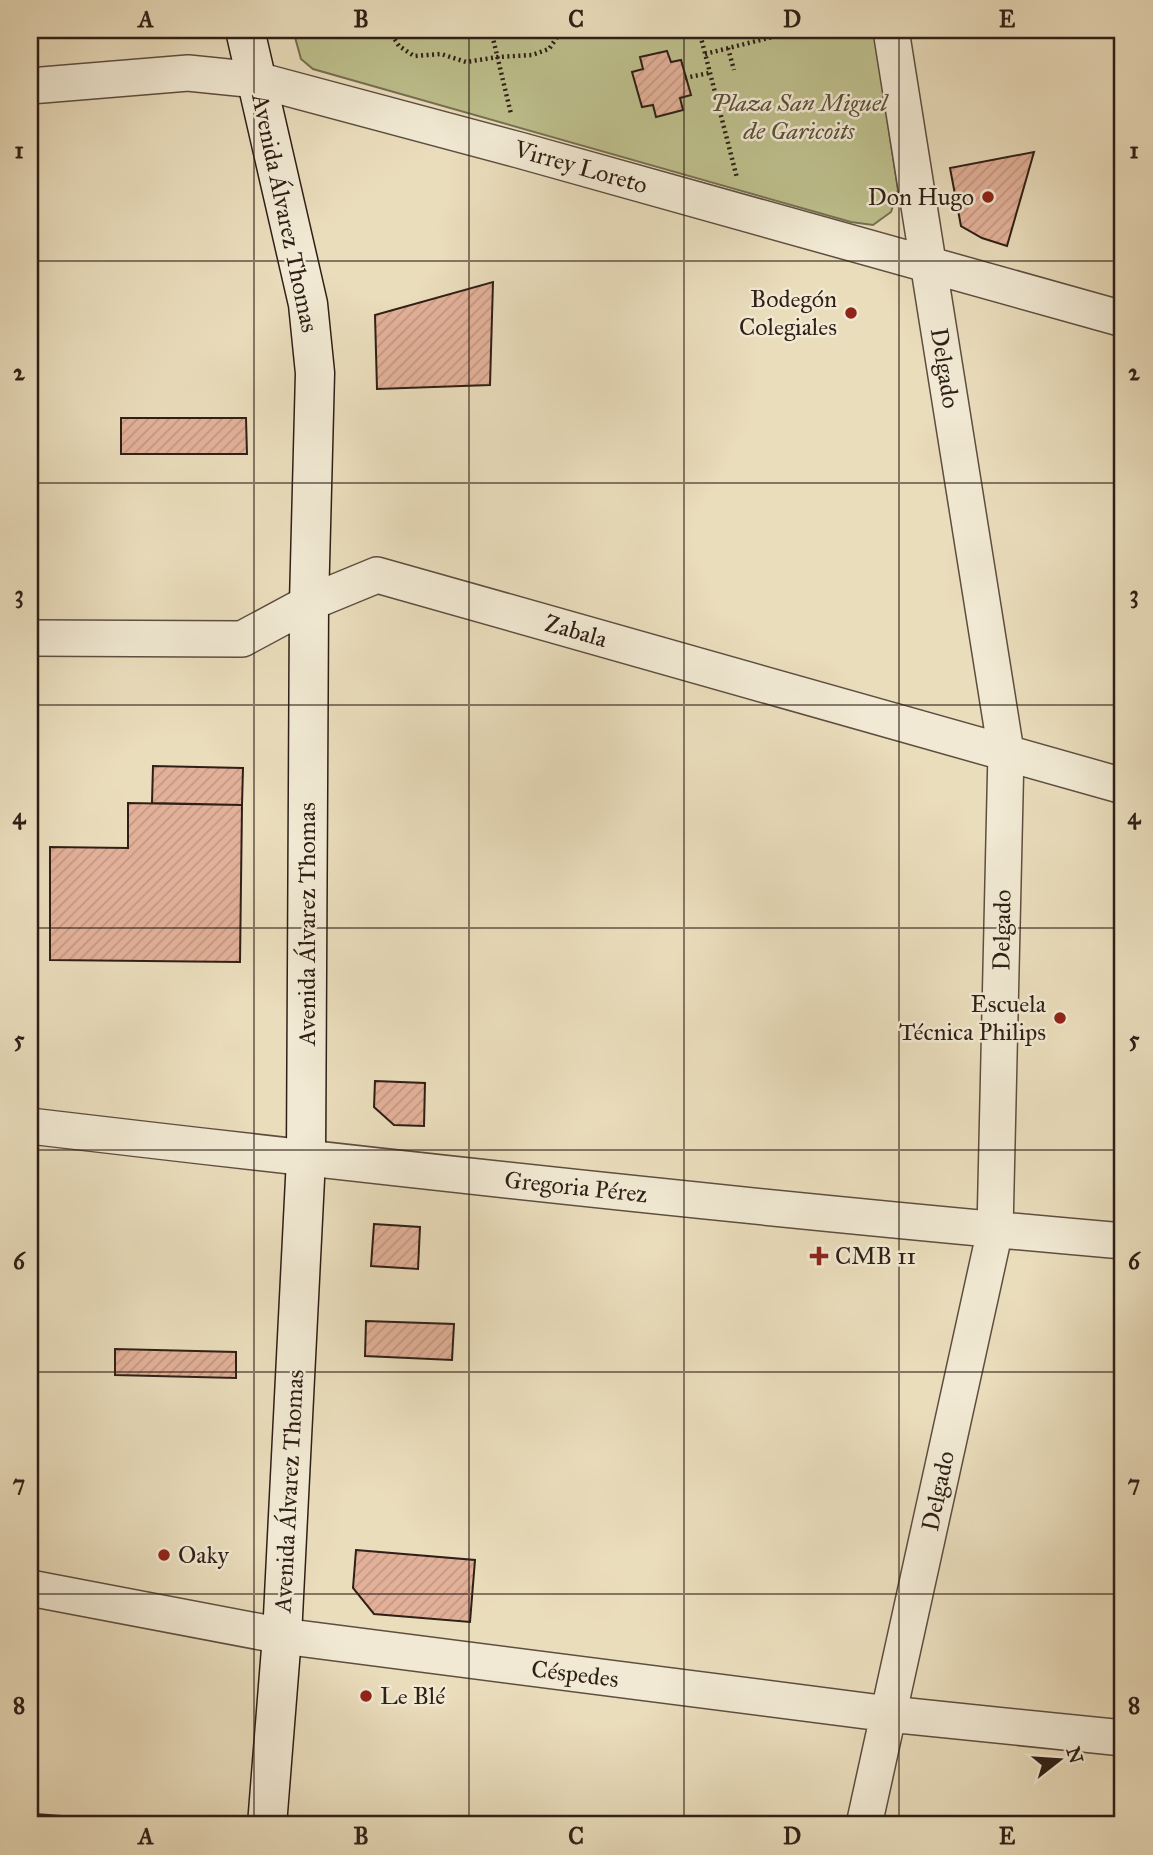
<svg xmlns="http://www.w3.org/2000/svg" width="1153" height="1855" font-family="'IM FELL Great Primer',serif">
  <defs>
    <pattern id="building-hatch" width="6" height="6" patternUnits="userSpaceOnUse" patternTransform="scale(1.75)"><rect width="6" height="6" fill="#e3b199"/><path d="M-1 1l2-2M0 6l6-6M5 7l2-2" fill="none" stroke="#c39883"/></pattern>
  </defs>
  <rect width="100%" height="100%" fill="#eaddbc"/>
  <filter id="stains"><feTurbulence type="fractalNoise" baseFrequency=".00286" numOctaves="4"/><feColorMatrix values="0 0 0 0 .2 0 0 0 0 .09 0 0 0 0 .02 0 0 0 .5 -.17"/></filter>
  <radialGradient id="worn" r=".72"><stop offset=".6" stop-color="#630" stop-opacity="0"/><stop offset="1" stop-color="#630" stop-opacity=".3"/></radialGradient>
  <path fill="#bdbf8c" stroke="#766f51" stroke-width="2" d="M293,30H874L898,190L891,212L873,225L851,222L313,69L301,59Z"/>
  <path fill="url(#building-hatch)" stroke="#2f1f16" stroke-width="2" d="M83,30H162L159,32L84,36Z
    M667,51L671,62L681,60L691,95L680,98L683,110L656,117L653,105L642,107L632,72L643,69L640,57Z
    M1034,152L1007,246L982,238L961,226L950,168Z
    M493,282L490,385L377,389L375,315Z
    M121,418H246L247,454H121Z
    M153,766L243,768L242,805L152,803Z
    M128,803L242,805L240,962L50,960V847L128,848Z
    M375,1081L425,1083L424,1126L394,1125L374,1107Z
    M374,1224L420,1227L418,1269L371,1266Z
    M366,1321L454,1324L452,1360L365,1356Z
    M115,1349L236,1352V1378L115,1375Z
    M356,1550L475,1560L470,1622L374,1614L353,1588Z
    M35,1814L184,1825H34Z"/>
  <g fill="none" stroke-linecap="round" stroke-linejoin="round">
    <defs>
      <path id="street" d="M30,86L188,73L257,80L519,150L1123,319
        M30,638L242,639L309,603L377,575L1123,786
        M30,1126C394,1169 758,1209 1123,1241
        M30,1588L282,1636L889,1714L1123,1738
        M864,1825L995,1230L1006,752L891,30"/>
      <path id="secondary" d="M245,30L308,304L315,373L309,603L306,1159L282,1636L267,1825"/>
    </defs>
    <use href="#street" stroke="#5e4e40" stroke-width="38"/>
    <use href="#secondary" stroke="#2f1f16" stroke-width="41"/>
    <path stroke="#2f1f16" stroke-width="4.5" stroke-dasharray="2 3.5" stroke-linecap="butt" d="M302,30L304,38
      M389,30L399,46L414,56L441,54L466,62L498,57L532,55L549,49L562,30
      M491,30L511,114
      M628,30L633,34L647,30
      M699,30L737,178
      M754,30L756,41
      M728,48L734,70
      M705,54L800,30
      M685,78L709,73"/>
    <use href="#street" stroke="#f1e9d3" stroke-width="35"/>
    <use href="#secondary" stroke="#f1e9d3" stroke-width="38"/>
  </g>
  <path fill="none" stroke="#2f1f16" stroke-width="2" stroke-opacity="0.55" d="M254,30V1825M469,30V1825M684,30V1825M899,30V1825M30,261H1123M30,483H1123M30,705H1123M30,928H1123M30,1150H1123M30,1372H1123M30,1594H1123"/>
  <g fill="#8f2418" stroke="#f1e9d3" stroke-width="2.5">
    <circle cx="988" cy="197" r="7"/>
    <circle cx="851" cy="313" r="7"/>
    <circle cx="1060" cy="1018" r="7"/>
    <path d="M815.5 1245.5h7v7h7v7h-7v7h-7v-7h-7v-7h7z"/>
    <circle cx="164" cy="1555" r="7"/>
    <circle cx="366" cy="1696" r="7"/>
  </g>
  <g text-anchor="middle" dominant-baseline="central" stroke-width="5" stroke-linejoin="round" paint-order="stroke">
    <g font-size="24" font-style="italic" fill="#5a4f39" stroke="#f1e9d3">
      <text x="799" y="103">Plaza San Miguel<tspan x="799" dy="28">de Garicoits</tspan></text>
    </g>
    <g font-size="24" fill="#2f1f16" stroke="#f1e9d3">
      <text transform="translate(581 167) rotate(16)">Virrey Loreto</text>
      <text transform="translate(285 213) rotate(78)">Avenida Álvarez Thomas</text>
      <text transform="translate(945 368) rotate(81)">Delgado</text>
      <text transform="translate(576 631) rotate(16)">Zabala</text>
      <text transform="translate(307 924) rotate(-90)">Avenida Álvarez Thomas</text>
      <text transform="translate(1002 930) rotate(-89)">Delgado</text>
      <text transform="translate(576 1187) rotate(6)">Gregoria Pérez</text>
      <text transform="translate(289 1491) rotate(-87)">Avenida Álvarez Thomas</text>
      <text transform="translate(938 1491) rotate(-78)">Delgado</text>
      <text transform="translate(575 1674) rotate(7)">Céspedes</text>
    </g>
    <g font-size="24" fill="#2f1f16" stroke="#f1e9d3" text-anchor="end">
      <text x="974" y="197">Don Hugo</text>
      <text x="837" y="299">Bodegón<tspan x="837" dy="28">Colegiales</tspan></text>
      <text x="1046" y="1004">Escuela<tspan x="1046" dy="28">Técnica Philips</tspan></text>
      <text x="835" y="1256" text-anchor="start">CMB 11</text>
      <text x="178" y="1555" text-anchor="start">Oaky</text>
      <text x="380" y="1696" text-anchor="start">Le Blé</text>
    </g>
  </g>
  <rect width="1153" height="1855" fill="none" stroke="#eaddbc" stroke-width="77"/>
  <g transform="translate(1059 1760) rotate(73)" stroke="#f1e9d3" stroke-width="5" paint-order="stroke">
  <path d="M0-5L12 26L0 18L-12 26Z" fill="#2f1f16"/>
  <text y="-10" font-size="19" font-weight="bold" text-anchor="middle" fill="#2f1f16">N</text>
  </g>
  <rect x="38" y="38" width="1076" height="1778" fill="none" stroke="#2f1f16" stroke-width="2.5"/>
  <g font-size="23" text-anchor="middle" font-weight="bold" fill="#2f1f16">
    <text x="146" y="27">A</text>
    <text x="361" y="27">B</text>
    <text x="576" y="27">C</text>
    <text x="792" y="27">D</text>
    <text x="1007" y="27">E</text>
    <text x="19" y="158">1</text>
    <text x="1134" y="158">1</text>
    <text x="19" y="380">2</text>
    <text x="1134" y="380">2</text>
    <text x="19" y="602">3</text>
    <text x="1134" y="602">3</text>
    <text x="19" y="824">4</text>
    <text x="1134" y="824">4</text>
    <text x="19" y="1047">5</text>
    <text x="1134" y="1047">5</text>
    <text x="19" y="1269">6</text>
    <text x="1134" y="1269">6</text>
    <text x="19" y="1491">7</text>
    <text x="1134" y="1491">7</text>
    <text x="19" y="1713">8</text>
    <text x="1134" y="1713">8</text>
    <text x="146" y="1844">A</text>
    <text x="361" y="1844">B</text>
    <text x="576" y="1844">C</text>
    <text x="792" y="1844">D</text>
    <text x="1007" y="1844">E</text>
  </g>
  <rect width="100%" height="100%" filter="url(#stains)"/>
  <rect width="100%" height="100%" fill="url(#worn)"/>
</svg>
